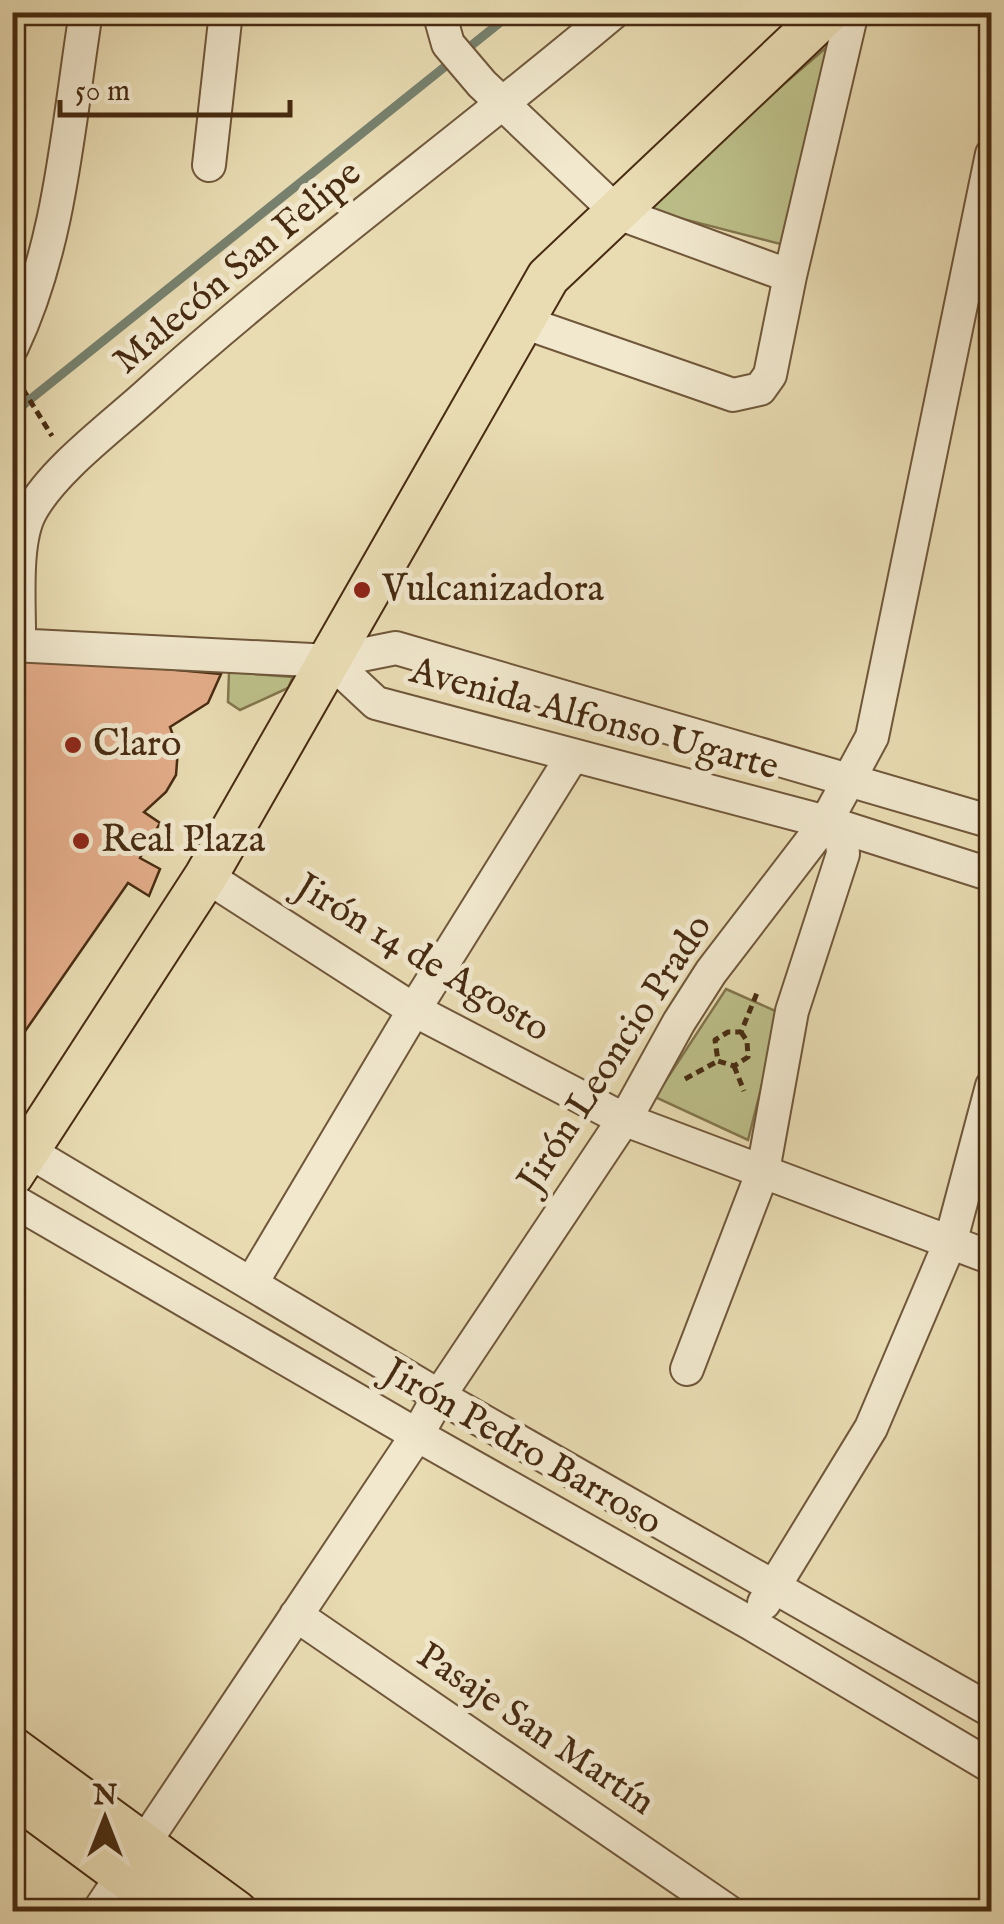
<svg xmlns="http://www.w3.org/2000/svg" width="1004" height="1924" font-family="'IM FELL English',serif">
  <rect width="100%" height="100%" fill="#e9dcb3"/>
  <filter id="stains"><feTurbulence type="fractalNoise" baseFrequency=".002" numOctaves="4"/><feColorMatrix values="0 0 0 0 .2 0 0 0 0 .09 0 0 0 0 .02 0 0 0 .5 -.17"/></filter>
  <radialGradient id="worn" r=".72"><stop offset=".6" stop-color="#630" stop-opacity="0"/><stop offset="1" stop-color="#630" stop-opacity=".3"/></radialGradient>
  <path fill="#bcbf89" stroke="#82754d" stroke-width="2.5" d="M835,40L800,249L640,208Z
    M229,672L293,677L288,688L240,710L228,702Z
    M726,989L780,1013L748,1140L655,1097Z"/>
  <g fill="none" stroke-linecap="round" stroke-linejoin="round">
    <path stroke="#77826f" stroke-width="9" d="M12,414L513,12"/>
  </g>
  <path fill="#e4ad8a" stroke="#472b11" stroke-width="2.5" d="M12,655L221,674L208,703L170,727L178,749L176,775L166,792L144,812L160,823L140,858L160,869L149,896L128,883L12,1050Z"/>
  <g fill="none" stroke-linecap="round" stroke-linejoin="round">
    <defs>
      <path id="minor" d="M439,12L448,44L482,84L618,213L790,276
        M209,165L226,12
        M523,322L733,395L760,389L770,375L790,276L852,12
        M12,347C61,244 68,124 86,12
        M12,645L331,661L396,648L992,822
        M19,646C20,609 13,543 31,511C53,470 114,425 149,393C298,259 461,141 614,12
        M331,661L376,703L826,822L992,875
        M206,876L414,1010L623,1119L992,1258
        M28,1151L439,1396L992,1711
        M12,1200L417,1435L750,1623L992,1767
        M251,1284L414,1010L573,755
        M687,1369L763,1171L792,1011L843,854L842,841L826,822
        M764,1603L871,1428L951,1240L992,1086
        M296,1615L729,1912
        M98,1912L417,1435L439,1396L632,1107L679,1022L711,972L826,822L872,737L992,154"/>
      <path id="major" d="M12,1175L206,876L548,277L828,12
        M12,1748L236,1912
        M12,1793L173,1912"/>
    </defs>
    <use href="#minor" stroke="#70573a" stroke-width="36"/>
    <use href="#major" stroke="#472b11" stroke-width="46"/>
    <path stroke="#472b11" stroke-width="5" stroke-dasharray="8 5" stroke-linecap="butt" d="M16,378L52,436
      M741,1032L747,1041L748,1057L734,1066L718,1061L715,1040L728,1032H741L757,993
      M734,1066L744,1091
      M685,1079L718,1061"/>
    <use href="#minor" stroke="#f1e8ce" stroke-width="32"/>
    <use href="#major" stroke="#e9dcb3" stroke-width="42"/>
  </g>
  <g fill="#8f2418" stroke="#f1e8ce" stroke-width="4">
    <circle cx="362" cy="590" r="10"/>
    <circle cx="73" cy="745" r="10"/>
    <circle cx="81" cy="841" r="10"/>
  </g>
  <g text-anchor="middle" dominant-baseline="central" stroke-width="10" stroke-linejoin="round" paint-order="stroke">
    <g font-size="38" fill="#472b11" stroke="#f1e8ce">
      <text transform="translate(238 268) rotate(-40)">Malecón San Felipe</text>
      <text transform="translate(594 720) rotate(15)">Avenida Alfonso Ugarte</text>
      <text transform="translate(422 959) rotate(31)">Jirón 14 de Agosto</text>
      <text transform="translate(616 1054) rotate(-57)">Jirón Leoncio Prado</text>
      <text transform="translate(522 1448) rotate(30)">Jirón Pedro Barroso</text>
      <text transform="translate(535 1730) rotate(34)">Pasaje San Martín</text>
    </g>
    <g font-size="38" fill="#472b11" stroke="#f1e8ce" text-anchor="start">
      <text x="382" y="590">Vulcanizadora</text>
      <text x="93" y="745">Claro</text>
      <text x="101" y="841">Real Plaza</text>
    </g>
  </g>
  <rect width="1004" height="1924" fill="none" stroke="#e9dcb3" stroke-width="50"/>
  <rect x="15" y="15" width="974" height="1894" fill="none" stroke="#472b11" stroke-width="5"/>
  <rect x="25" y="25" width="954" height="1874" fill="none" stroke="#472b11" stroke-width="2.5"/>
  <g transform="translate(105 1819)" stroke="#f1e8ce" stroke-width="8" paint-order="stroke">
  <path d="M0-8L18 38L0 25L-18 38Z" fill="#472b11"/>
  <text y="-15" font-size="28" font-weight="bold" text-anchor="middle" fill="#472b11">N</text>
  </g>
  <path d="M60 100v15h230v-15" fill="none" stroke="#472b11" stroke-width="5"/>
  <text x="75" y="100" font-size="30" fill="#472b11" stroke="#f1e8ce" stroke-width="8" paint-order="stroke">50 m</text>
  <rect width="100%" height="100%" filter="url(#stains)"/>
  <rect width="100%" height="100%" fill="url(#worn)"/>
</svg>
